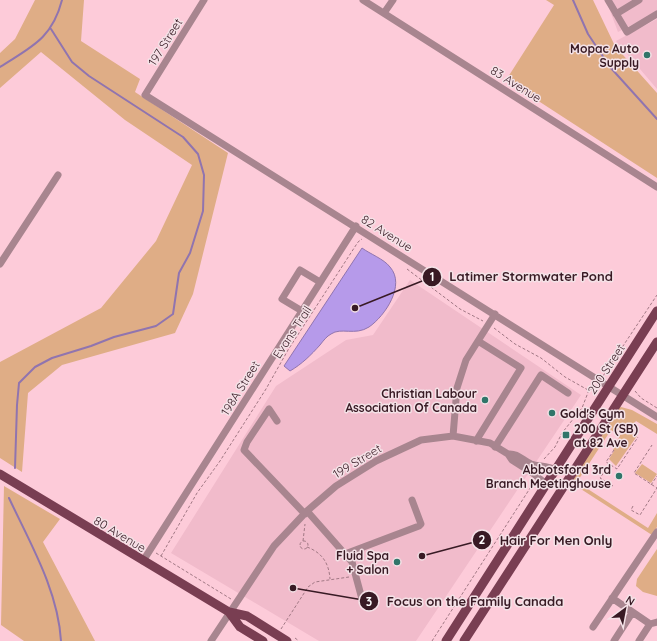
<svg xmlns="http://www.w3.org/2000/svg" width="657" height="641" font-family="Quicksand,sans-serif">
  <rect width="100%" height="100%" fill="#fdcbd9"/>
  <path fill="#f1bbcb" d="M606,0H657V12L618,32Z
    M657,19V89L616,41Z
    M410,280L581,395L416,641H319L171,553L276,386L346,340L373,335Z"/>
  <path fill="#dfad86" d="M35,0H84L81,41L140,79L135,92L228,153L193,294L175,333L62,365L28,393L22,472L0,458V362L101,308L156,241L192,165L125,120L41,52L0,88V53L15,39Z
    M546,0H593L615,46L657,93V178L506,80L554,5Z
    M621,407L632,410L657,424V434L636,421L632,426L622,427L614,432L611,430L577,482L648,528L657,513V527L652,535L570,482L618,408Z
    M629,432L637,436L616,466L609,459L614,451L613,450L620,435Z
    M642,464L657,474L651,483L635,473Z
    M4,486L60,519L43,542L95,641H24L1,625Z
    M657,549V596L643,592L636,586L637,579Z"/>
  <path fill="#b69aea" stroke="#9074af" d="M362,248C370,254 384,259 390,267C406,285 385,316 369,327C355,336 341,327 331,334C327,336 323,341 320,345C311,355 302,364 290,371L284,366Z"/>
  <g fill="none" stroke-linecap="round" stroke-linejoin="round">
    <path stroke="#9074af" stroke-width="2" d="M573,0L588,34L610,67L657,119
      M0,67C31,47 52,39 62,0
      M15,468L17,405L19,383L35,367L52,358L91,346L114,337L156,326L173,314L179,273L190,253L203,211L204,175L198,154L183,137L89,76L72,62L51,29
      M9,498C30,543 58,590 61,641"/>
    <path stroke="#a17884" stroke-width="1" stroke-dasharray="3 2" stroke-linecap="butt" d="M407,269L460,309L483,321
      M494,328L515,344L541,358L565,377L588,390
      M603,376L657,295
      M590,390L596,387
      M635,391L641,398L657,408
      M614,450L606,462L617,469L638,437
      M544,459L555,447L562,433L582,408L589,390
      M609,465L600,478L613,486
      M599,484L602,480
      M651,485L657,476
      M633,506L631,510L640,515L657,488L634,473L652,445
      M303,541L305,524
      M300 545a4 4 0 1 1 8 0a4 4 0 1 1-8 0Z
      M307,547C323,553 329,564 330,579
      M156,553L231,599
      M161,556L197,493L220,461L266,389L288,350L358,242L362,239
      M281,629L308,587L315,582L349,577
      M295,638L299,641
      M432,641L534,482"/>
    <path stroke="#a8858f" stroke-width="7" d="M204,0L145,95L657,417
      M363,0L657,187
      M608,0L627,32L657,14
      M384,13L393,0
      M616,14L639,0
      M0,264L58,175
      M302,311L282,299L300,270L320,282
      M277,421L269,409L247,442L244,450L305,514
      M453,436L457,388L466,360L495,314
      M476,441L521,368L478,341
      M495,447L541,375L568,393
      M508,454C518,453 522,460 531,464C539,467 546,465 556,470
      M307,511L352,562L362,599
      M345,554L419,526L421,524L412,500
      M143,561L356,226
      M612,598L650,624L657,622
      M593,627L657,532
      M211,641L274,546L307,511L336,486L376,461L421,440L453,436L490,443L508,454L512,460L534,474L547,485
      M614,641L632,613
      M639,641L650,624"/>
    <path stroke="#793e52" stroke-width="9" d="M0,474L229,612L247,616L287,641
      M229,612L240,627L263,641
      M446,641L657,311
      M464,641L657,342"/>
  </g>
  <g fill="#307569" stroke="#f4e2e7" stroke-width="1.5">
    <circle cx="647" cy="55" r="4"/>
    <circle cx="485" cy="400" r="4"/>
    <circle cx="552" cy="413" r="4"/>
    <rect x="562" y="431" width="8" height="8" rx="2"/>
    <circle cx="619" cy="476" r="4"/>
    <circle cx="397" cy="562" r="4"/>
  </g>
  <g text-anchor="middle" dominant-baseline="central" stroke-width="3" stroke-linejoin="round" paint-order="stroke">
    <g font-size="12" fill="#381a24" stroke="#f4e2e7">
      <text transform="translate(165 42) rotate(-58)">197 Street</text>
      <text transform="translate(516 84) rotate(32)">83 Avenue</text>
      <text transform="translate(387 233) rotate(32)">82 Avenue</text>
      <text transform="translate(292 332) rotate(-57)">Evans Trail</text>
      <text transform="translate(606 369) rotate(-57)">200 Street</text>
      <text transform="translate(240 388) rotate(-58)">198A Street</text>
      <text transform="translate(357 461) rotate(-31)">199 Street</text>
      <text transform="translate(120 534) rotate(31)">80 Avenue</text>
    </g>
    <g font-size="12" font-weight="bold" fill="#381a24" stroke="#f4e2e7" text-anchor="end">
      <text x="639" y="48">Mopac Auto<tspan x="639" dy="14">Supply</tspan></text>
      <text x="477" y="393">Christian Labour<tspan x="477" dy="14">Association Of Canada</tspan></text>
      <text x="560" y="413" text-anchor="start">Gold's Gym</text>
      <text x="574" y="428" text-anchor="start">200 St (SB)<tspan x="574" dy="14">at 82 Ave</tspan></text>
      <text x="611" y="469">Abbotsford 3rd<tspan x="611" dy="14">Branch Meetinghouse</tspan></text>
      <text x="389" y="555">Fluid Spa<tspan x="389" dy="14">+ Salon</tspan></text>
    </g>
  </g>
  <path fill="none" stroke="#381a24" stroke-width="1.5" d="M355 308L432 277M422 556L482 540M293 588L369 601"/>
  <g fill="#381a24" stroke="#f4e2e7" stroke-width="1.5">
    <circle cx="355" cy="308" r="4"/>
    <circle cx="422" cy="556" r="4"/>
    <circle cx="293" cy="588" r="4"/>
    <circle cx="432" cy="277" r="10"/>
    <circle cx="482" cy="540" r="10"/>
    <circle cx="369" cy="601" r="10"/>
  </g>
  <g font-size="12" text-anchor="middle" font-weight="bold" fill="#fff">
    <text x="432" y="281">1</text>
    <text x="482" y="544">2</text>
    <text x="369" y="606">3</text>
  </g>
  <g font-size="13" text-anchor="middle" font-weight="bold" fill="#381a24" stroke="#f4e2e7" stroke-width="3" stroke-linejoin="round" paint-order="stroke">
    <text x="531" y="281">Latimer Stormwater Pond</text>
    <text x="556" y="545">Hair For Men Only</text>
    <text x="475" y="606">Focus on the Family Canada</text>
  </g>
  <g transform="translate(625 609) rotate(32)" stroke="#f4e2e7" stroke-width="3" paint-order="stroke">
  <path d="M0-3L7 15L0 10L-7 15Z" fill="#381a24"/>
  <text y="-6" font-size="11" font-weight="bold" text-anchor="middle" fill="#381a24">N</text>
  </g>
</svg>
